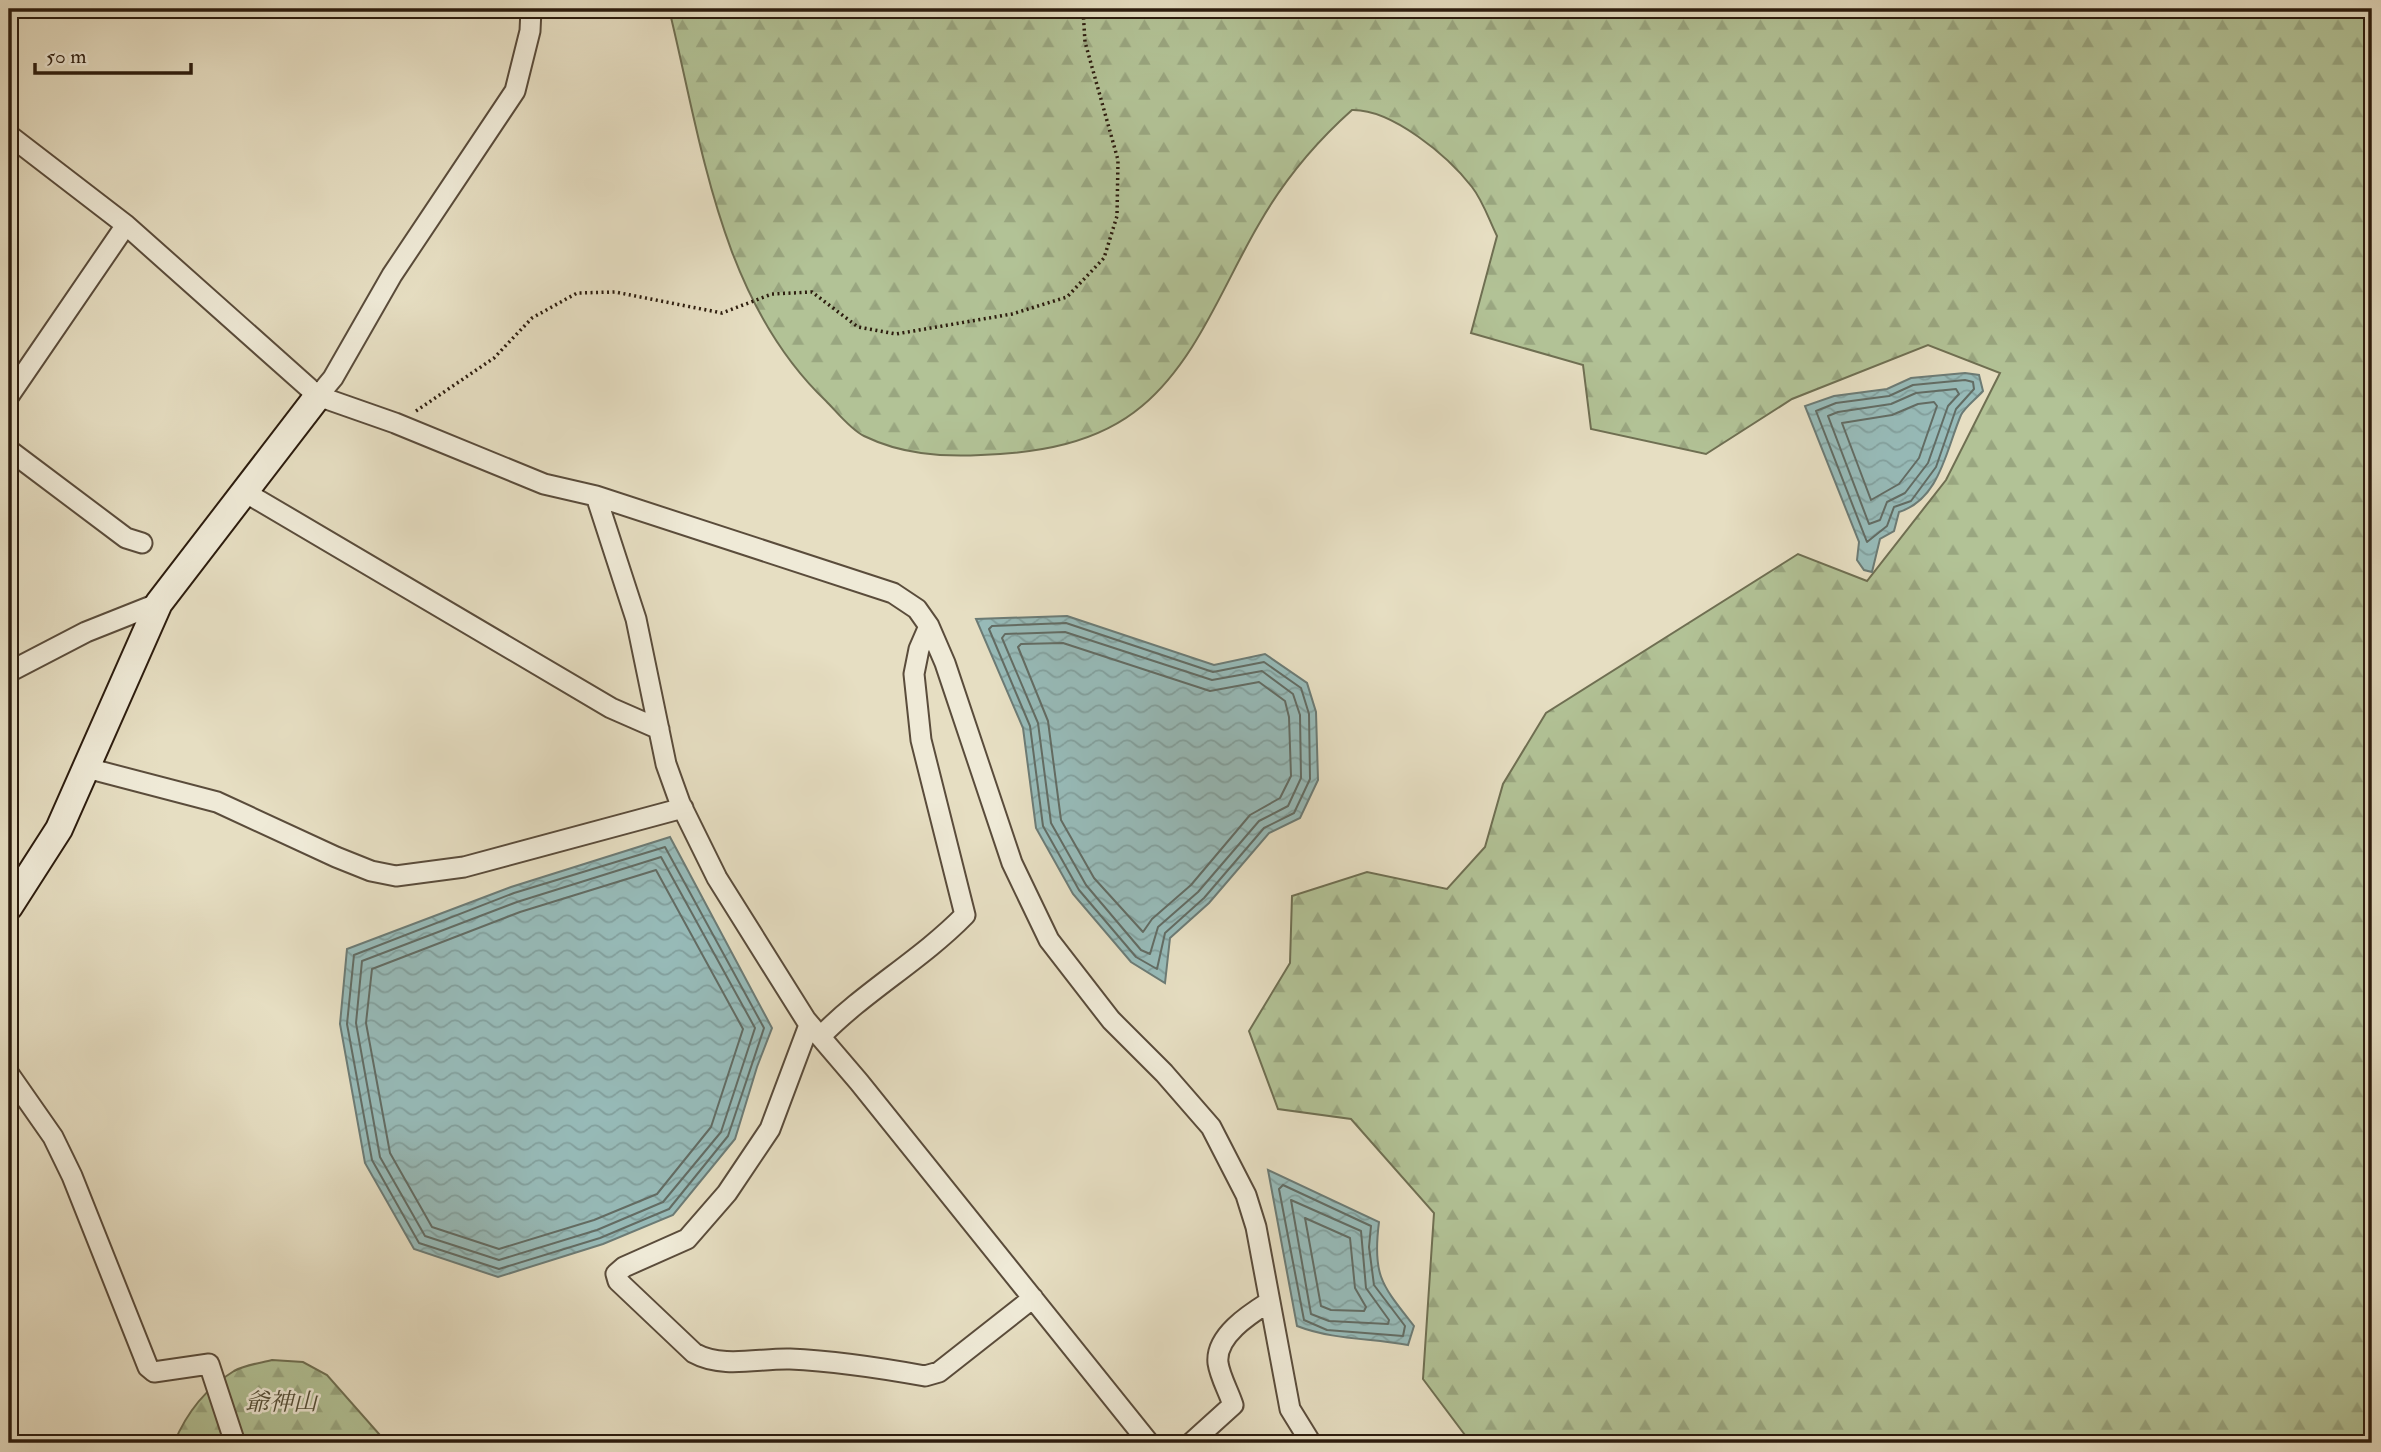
<svg xmlns="http://www.w3.org/2000/svg" width="2381" height="1452" font-family="'IM FELL Double Pica','Noto Serif JP',serif">
  <defs>
    <pattern id="forest-firs" width="22" height="20" patternUnits="userSpaceOnUse" patternTransform="scale(1.75)"><rect width="22" height="20" fill="#b2c296"/><path d="M5 1l3.5 6h-7zM16 11l3.5 6h-7z" fill="#99a680"/></pattern>
    <pattern id="water-waves" width="16" height="10" patternUnits="userSpaceOnUse" patternTransform="scale(1.75)"><rect width="16" height="10" fill="#97bbb9"/><path d="M0 5q4-4 8 0t8 0" fill="none" stroke="#82a09e"/></pattern>
  </defs>
  <rect width="100%" height="100%" fill="#e6dec2"/>
  <filter id="stains"><feTurbulence type="fractalNoise" baseFrequency=".00286" numOctaves="4"/><feColorMatrix values="0 0 0 0 .2 0 0 0 0 .09 0 0 0 0 .02 0 0 0 .5 -.17"/></filter>
  <radialGradient id="worn" r=".72"><stop offset=".6" stop-color="#630" stop-opacity="0"/><stop offset="1" stop-color="#630" stop-opacity=".3"/></radialGradient>
  <path fill="url(#forest-firs)" stroke="#6f6f52" stroke-width="2" d="M669,9H2372V1443H1471L1423,1379L1434,1213L1351,1119L1278,1109L1249,1031L1290,963L1292,896L1367,872L1447,889L1485,847L1503,784L1546,713L1798,554L1867,581L1946,480L2000,373L1928,345L1792,399L1706,454L1591,429L1583,365L1471,333L1497,236C1489,220 1483,201 1472,187C1448,156 1392,109 1352,110C1315,143 1284,180 1259,224C1223,285 1197,360 1142,406C1097,444 1037,453 981,455C940,457 901,454 864,436C850,429 837,412 826,401C720,300 702,144 669,9Z
    M272,1360L303,1362L327,1375L387,1443H174C186,1414 206,1388 234,1371C245,1365 260,1363 272,1360Z"/>
  <path fill="url(#water-waves)" stroke="#6c7b75" stroke-width="2" d="M1965,373L1979,375L1983,391C1976,399 1965,407 1961,415C1946,450 1940,499 1899,512L1894,531L1880,539L1872,572L1864,570L1857,560L1859,542L1805,406L1834,396L1887,389L1911,378Z
    M1067,616L1214,665L1265,654L1307,683L1316,712L1318,780L1300,818L1269,833L1209,903L1170,938L1165,983L1131,962L1073,894L1036,828L1023,728L976,619Z
    M670,837L772,1028L757,1067L735,1139L673,1215L603,1244L498,1277L414,1249L365,1163L340,1024L347,949L511,887Z
    M1268,1170L1379,1222C1372,1276 1382,1285 1414,1326L1408,1345C1370,1338 1333,1340 1297,1326Z"/>
  <g fill="none" stroke-linecap="round" stroke-linejoin="round">
    <path stroke="#626c64" stroke-width="2" d="M1965,380L1973,382L1974,389L1956,409L1936,467L1911,501L1894,507L1887,526L1867,542L1816,411L1836,403L1889,396L1913,385Z
      M1956,389L1959,394L1948,406L1928,463L1905,493L1887,502L1880,520L1869,524L1828,416L1838,412L1891,404L1916,393Z
      M1934,402L1937,406L1919,458L1899,484L1871,500L1842,423L1892,415L1918,404Z
      M1066,623L1213,672L1264,662L1301,688L1309,714L1310,779L1294,813L1264,828L1204,898L1165,933L1157,969L1136,957L1079,890L1043,826L1030,726L989,629L992,626Z
      M1065,632L1212,680L1262,671L1293,694L1300,715L1301,778L1288,806L1259,821L1198,892L1158,927L1150,954L1141,950L1086,885L1051,823L1038,723L1002,638L1005,634Z
      M1063,643L1210,691L1259,682L1285,701L1289,717L1291,776L1280,798L1250,815L1191,885L1152,919L1143,932L1094,878L1061,820L1048,721L1018,647L1021,644Z
      M665,847L764,1028L728,1136L669,1209L600,1238L499,1269L419,1243L372,1160L347,1024L354,955L514,893Z
      M661,857L755,1028L721,1132L663,1202L597,1230L499,1260L425,1236L380,1157L356,1023L362,961L517,902Z
      M656,870L743,1029L711,1127L657,1194L594,1220L499,1249L432,1227L390,1153L366,1023L372,969L520,912Z
      M1283,1185L1371,1226L1369,1247L1374,1285L1405,1326L1403,1336L1327,1330L1304,1320L1279,1189Z
      M1291,1200L1361,1231L1366,1288L1389,1320L1388,1324L1329,1321L1311,1314Z
      M1305,1218L1350,1238L1355,1288L1366,1307L1364,1311L1331,1310L1321,1306Z"/>
    <defs>
      <path id="street" d="M9,135L126,225L318,396L395,423L544,484L596,496L893,593L917,609L929,626L945,663L1012,863L1049,940L1111,1020L1164,1073L1211,1127L1246,1195L1256,1227L1290,1409L1311,1443
        M9,396L126,225
        M318,396L333,378L392,275L515,91L530,31L531,9
        M9,450L126,538L142,543
        M243,491L611,708L659,729
        M596,496L636,619L666,764L680,803L717,878L806,1020L859,1082L1149,1443
        M9,672L86,632L159,603
        M87,768L217,802L336,857L371,871L396,876L464,867L683,808
        M809,1025L770,1129L727,1193L687,1239L624,1267L616,1274L618,1281L694,1353C723,1369 759,1358 790,1359C835,1361 881,1368 925,1376L939,1372L1033,1298
        M821,1036C865,991 921,960 965,915L921,740L914,674L919,649L929,626
        M9,1074L53,1137L72,1176L148,1367L154,1372L209,1364L235,1443
        M1191,1443L1233,1405C1229,1392 1220,1377 1218,1363C1215,1336 1250,1314 1269,1302"/>
      <path id="secondary" d="M9,907L59,829L159,603L318,396"/>
    </defs>
    <use href="#street" stroke="#5a4c3b" stroke-width="23"/>
    <use href="#secondary" stroke="#2c1c0e" stroke-width="30"/>
    <path stroke="#2c1c0e" stroke-width="3.5" stroke-dasharray="2 3.5" stroke-linecap="butt" d="M416,411L494,358L532,318L577,293L615,292L722,313L772,294L812,292L858,327L896,334L1012,314L1067,297L1104,258L1117,216L1118,160L1085,42L1083,9"/>
    <use href="#street" stroke="#efead7" stroke-width="19"/>
    <use href="#secondary" stroke="#efead7" stroke-width="26"/>
  </g>
  <g text-anchor="middle" dominant-baseline="central" stroke-width="5" stroke-linejoin="round" paint-order="stroke">
    <g font-size="24" font-style="italic" fill="#544e37" stroke="#efead7">
      <text x="281" y="1402">爺神山</text>
    </g>
  </g>
  <rect width="2381" height="1452" fill="none" stroke="#e6dec2" stroke-width="35"/>
  <rect x="10" y="10" width="2360" height="1431" fill="none" stroke="#2c1c0e" stroke-width="3.5"/>
  <rect x="18" y="18" width="2346" height="1417" fill="none" stroke="#2c1c0e" stroke-width="2"/>
  <path d="M35 63v10h156v-10" fill="none" stroke="#2c1c0e" stroke-width="3.5"/>
  <text x="46" y="63" font-size="21" fill="#2c1c0e" stroke="#efead7" stroke-width="5" paint-order="stroke">50 m</text>
  <rect width="100%" height="100%" filter="url(#stains)"/>
  <rect width="100%" height="100%" fill="url(#worn)"/>
</svg>
